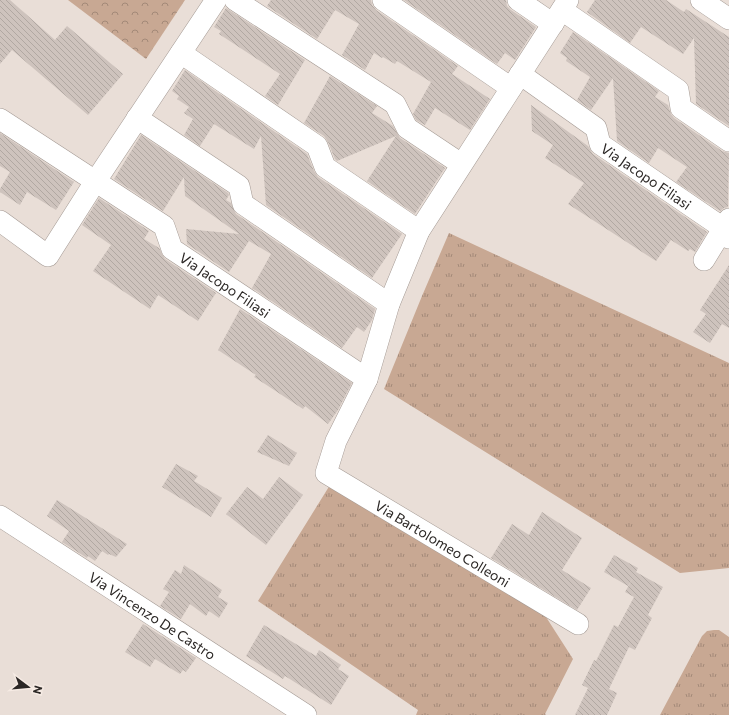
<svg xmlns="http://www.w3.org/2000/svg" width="729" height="715" font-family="Commissioner,sans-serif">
  <defs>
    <pattern id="grass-tufts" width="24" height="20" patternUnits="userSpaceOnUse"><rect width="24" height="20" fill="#c8a893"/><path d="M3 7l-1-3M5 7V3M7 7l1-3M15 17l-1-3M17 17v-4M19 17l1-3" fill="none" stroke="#a38978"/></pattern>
    <pattern id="forest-crowns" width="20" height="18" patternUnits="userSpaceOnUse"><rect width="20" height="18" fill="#c8a893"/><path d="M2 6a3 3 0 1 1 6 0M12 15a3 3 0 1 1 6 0" fill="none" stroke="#a38978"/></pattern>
    <pattern id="building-back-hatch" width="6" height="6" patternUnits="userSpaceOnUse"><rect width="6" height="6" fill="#cec3bd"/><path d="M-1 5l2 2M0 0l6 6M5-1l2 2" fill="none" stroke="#b1a8a2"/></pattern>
  </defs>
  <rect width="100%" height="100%" fill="#e9ded7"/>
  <path fill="url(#grass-tufts)" d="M449,233L729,363V568L680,573L384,389L422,296Z
    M330,485L546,617L573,659L545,714L546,715H416L418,710L258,601Z
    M714,630H719L729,637V715H660L702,636L707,631Z"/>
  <path fill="url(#forest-crowns)" d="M68,0H185L146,59Z"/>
  <path fill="url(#building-back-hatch)" d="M0,0H10L55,40L67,26L123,74L88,115L12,50L0,64Z
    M271,0H371L372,5L376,10L458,66L452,74L490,99L470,130L435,108L425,125L416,120L413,114L431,82L397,61L395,64L383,57L382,58L374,53L365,70L342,55L359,24L335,10L317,39L267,6Z
    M404,0H506L507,6L511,10L536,27L515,60L505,53L497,64Z
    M595,0H666L684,12L686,9L729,37V126L696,104L694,38L683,54L641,27L630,43L587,12Z
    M226,8L305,60L278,105L265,96L280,74L219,34L221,31L214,27Z
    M573,32L659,91L655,97L668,105L671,114L674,118L722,151L729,153L728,207L724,208L720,211L676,182L687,167L658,148L649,163L617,141L613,78L591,110L577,100L590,77L566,61L567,58L560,53Z
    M185,70L307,154L314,171L318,177L402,234L372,278L266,205L261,136L254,149L214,124L200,146L184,135L193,119L184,113L189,107L177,99L179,96L172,91Z
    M330,76L377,106L372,113L393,126L400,138L445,168L415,214L367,181L396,136L337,161L335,159L328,142L324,136L304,123Z
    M531,105L588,146L593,154L707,232L695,252L690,249L688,251L671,240L656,261L568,204L584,183L545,158L553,145L532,131Z
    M0,133L74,182L56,210L27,192L20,205L0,192V189L10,172L0,166Z
    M141,135L228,193L229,195L226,200L231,203L236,214L375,309L372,320L364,332L357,327L342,348L252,288L271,254L249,241L229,272L187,244L186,229L239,234L185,196L184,177L163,211L114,179Z
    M99,198L149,231L144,239L159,248L165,259L216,293L198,321L158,295L150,309L93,271L111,245L82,225Z
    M729,265V328L722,324L710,343L693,332L706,314L700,310Z
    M240,309L352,383L338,410L328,424L305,406L303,409L265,384L254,377L256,375L218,350Z
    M268,435L297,453L289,466L257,452Z
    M176,464L198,476L194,481L222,498L211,517L162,487Z
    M279,477L303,495L266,545L226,514L247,487L263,499Z
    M57,500L65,505L127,544L116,557L109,554L108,555L102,551L95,561L88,556L87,558L62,542L69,531L47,516Z
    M542,512L582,538L562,570L591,588L577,610L491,558L512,524L529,535Z
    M614,555L638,568L636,572L663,587L648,615L652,618L635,650L629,647L609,689L617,693L607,715H575L588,688L582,685L594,660L596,661L614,625L618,627L634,597L625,592L633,578L628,586L604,572Z
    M184,565L222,590L218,597L228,603L219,618L209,611L206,616L190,604L181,619L160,606L169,592L163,589L175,570L181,574Z
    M143,624L196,658L186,672L183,670L180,674L155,659L150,667L125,652Z
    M264,625L316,656L319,650L341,665L338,669L349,676L331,705L285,676L283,679L246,656Z"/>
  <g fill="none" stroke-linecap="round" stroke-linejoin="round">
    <defs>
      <g id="minor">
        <path d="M235,0L395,104L407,128L461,164"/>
        <path d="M383,0L511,88"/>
        <path d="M518,0L553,24"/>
        <path id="s1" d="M568,0L419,231L389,304L367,379L336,441L326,473L578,624"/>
        <path d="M701,0L729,19"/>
        <path d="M562,10L678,90L681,108L729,141"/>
        <path d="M181,53L317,146L325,167L419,231"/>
        <path id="s2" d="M520,74L596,128L600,144L723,228L729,238"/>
        <path d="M137,118L239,186L243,204L389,304"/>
        <path id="s3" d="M0,119L164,226L172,249L367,379"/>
        <path d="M0,221L48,256L95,182L216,0"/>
        <path d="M704,260L729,219"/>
        <path id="s4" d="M0,516L306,715"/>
      </g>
    </defs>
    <use href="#minor" stroke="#a49a94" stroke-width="22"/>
    <use href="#minor" stroke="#fff" stroke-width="21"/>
  </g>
  <g text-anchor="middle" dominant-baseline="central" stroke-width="3.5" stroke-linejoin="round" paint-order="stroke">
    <g font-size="14" fill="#2b2725" stroke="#f6ebe4">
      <text stroke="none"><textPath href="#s2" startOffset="166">Via Jacopo Filiasi</textPath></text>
      <text stroke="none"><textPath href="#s3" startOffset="284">Via Jacopo Filiasi</textPath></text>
      <text stroke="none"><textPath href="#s1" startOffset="671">Via Bartolomeo Colleoni</textPath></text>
      <text stroke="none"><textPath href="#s4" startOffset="182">Via Vincenzo De Castro</textPath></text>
    </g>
  </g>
  <g transform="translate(28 687) rotate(106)" stroke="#f6ebe4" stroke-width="3" paint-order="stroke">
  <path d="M0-3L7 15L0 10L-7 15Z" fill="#2b2725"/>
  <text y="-6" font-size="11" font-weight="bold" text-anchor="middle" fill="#2b2725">N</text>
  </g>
</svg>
